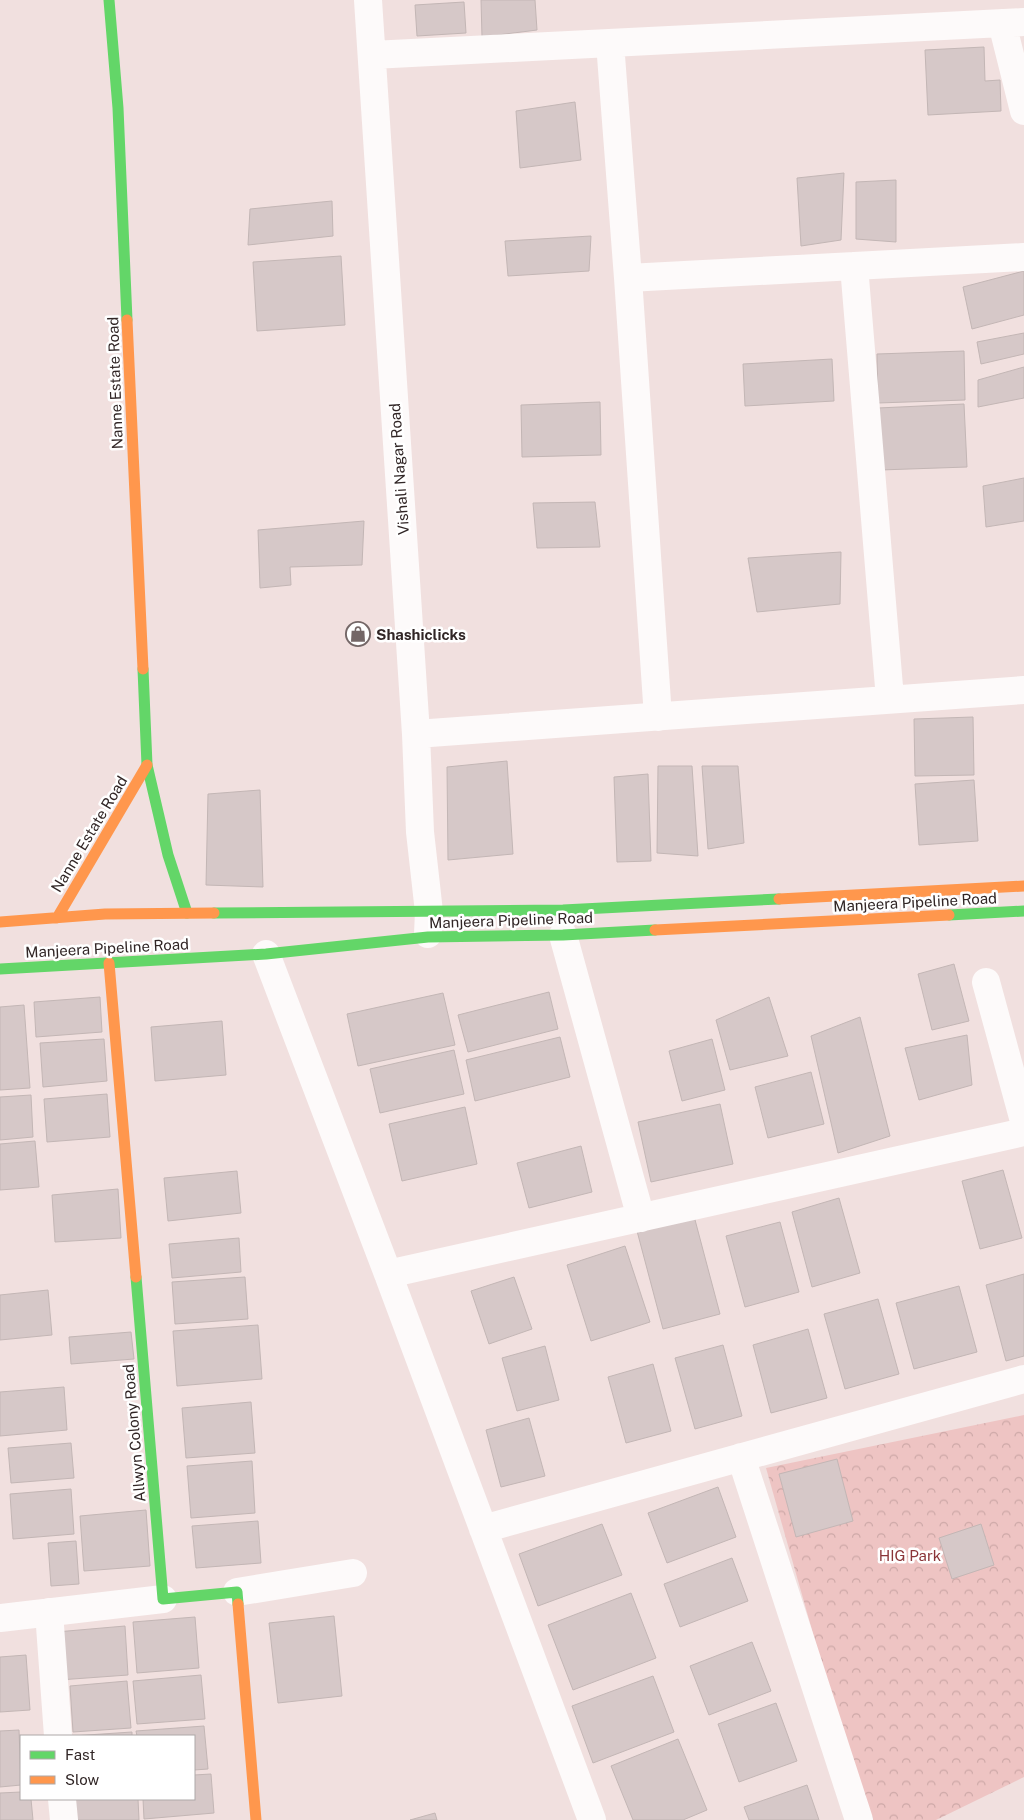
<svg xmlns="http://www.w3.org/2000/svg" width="1024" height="1820" font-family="'Public Sans',sans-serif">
  <defs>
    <pattern id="park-crowns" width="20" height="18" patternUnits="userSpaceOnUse" patternTransform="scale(1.25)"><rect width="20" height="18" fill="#eec4c3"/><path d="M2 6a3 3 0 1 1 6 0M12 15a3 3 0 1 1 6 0" fill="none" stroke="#cda8a7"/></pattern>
  </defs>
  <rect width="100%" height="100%" fill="#f1e0df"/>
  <path fill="url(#park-crowns)" d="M1024,1415V1777L936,1820H866L766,1468Z"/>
  <path fill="#d6c8c8" stroke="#c3b6b5" d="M481,0H535L537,30L482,37Z
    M464,2L466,33L417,36L415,5Z
    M984,47L985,81L1000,80L1001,111L928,115L925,50Z
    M575,102L581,160L520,168L516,111Z
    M844,173L841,240L801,246L797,178Z
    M896,180V242L856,239V182Z
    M332,201L333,236L248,245L250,209Z
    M591,236L589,271L508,276L505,241Z
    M341,256L345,325L257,331L253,262Z
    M1024,271V315L972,329L963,287Z
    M1024,333V354L981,364L977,342Z
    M964,351L965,400L878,403L877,354Z
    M832,359L834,401L745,406L743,364Z
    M1024,367V398L978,407V380Z
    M600,402L601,455L522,457L521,405Z
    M964,404L967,467L880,470L878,408Z
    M1024,478V521L986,527L983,486Z
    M595,502L600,547L537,548L533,503Z
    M364,521L362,565L290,567L291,585L260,588L258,530Z
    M841,552L840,604L757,612L748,558Z
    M973,717L974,775L915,776L914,719Z
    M507,761L513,854L448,860L447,767Z
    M658,766H692L698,856L657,853Z
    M702,766H738L744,843L708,849Z
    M648,774L651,861L617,862L614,777Z
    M974,780L978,841L919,845L915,784Z
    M260,790L263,887L206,885L208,794Z
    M954,964L969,1021L932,1030L918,974Z
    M549,992L558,1029L468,1052L458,1015Z
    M443,993L455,1045L358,1066L347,1014Z
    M100,997L102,1032L36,1037L34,1002Z
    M769,997L788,1056L730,1070L716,1020Z
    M24,1005L30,1088L0,1090V1007Z
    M860,1017L890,1136L838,1153L811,1036Z
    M222,1021L226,1075L155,1081L151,1027Z
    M967,1035L972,1085L919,1100L905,1048Z
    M560,1037L570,1077L475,1101L466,1060Z
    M104,1039L107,1081L43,1087L40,1043Z
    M712,1039L725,1090L682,1101L669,1051Z
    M454,1050L464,1094L380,1113L370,1069Z
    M811,1072L824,1124L768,1138L755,1087Z
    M107,1094L110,1137L47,1142L44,1099Z
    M31,1095L33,1137L0,1140V1097Z
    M720,1104L733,1164L651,1182L638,1122Z
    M465,1107L477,1164L402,1181L389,1124Z
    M35,1141L39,1187L0,1190V1144Z
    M581,1146L592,1192L529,1208L517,1163Z
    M1003,1170L1022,1238L980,1249L962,1181Z
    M237,1171L241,1213L168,1221L164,1178Z
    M118,1189L121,1238L55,1242L52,1195Z
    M839,1198L860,1273L812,1287L792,1212Z
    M694,1216L720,1314L663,1329L637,1231Z
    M780,1222L799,1292L745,1307L726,1236Z
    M239,1238L241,1272L172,1278L169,1244Z
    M625,1246L650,1322L591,1341L567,1265Z
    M1024,1274V1356L1006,1361L986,1285Z
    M245,1277L248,1319L175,1324L172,1282Z
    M514,1277L532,1329L489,1344L471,1291Z
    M959,1286L977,1352L914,1369L896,1303Z
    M48,1290L52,1335L0,1340V1295Z
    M878,1299L899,1374L845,1389L824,1314Z
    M258,1325L262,1379L177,1386L173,1331Z
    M808,1329L827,1398L771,1413L753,1345Z
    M131,1332L134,1359L71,1364L69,1337Z
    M723,1345L742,1416L695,1429L675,1358Z
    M545,1346L559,1400L517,1411L502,1358Z
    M653,1364L671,1431L626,1443L608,1377Z
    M64,1387L67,1430L0,1436V1392Z
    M251,1402L255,1453L186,1458L182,1408Z
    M529,1418L545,1476L501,1487L486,1430Z
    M71,1443L74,1478L11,1483L8,1448Z
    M837,1459L853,1521L796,1537L779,1474Z
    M252,1461L255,1513L191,1518L187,1466Z
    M718,1487L736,1537L667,1563L648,1513Z
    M71,1489L74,1534L13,1539L10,1494Z
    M146,1510L150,1566L84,1571L80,1516Z
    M258,1521L261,1563L196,1568L192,1526Z
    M602,1524L622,1575L538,1606L519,1554Z
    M981,1524L994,1565L952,1579L939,1538Z
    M76,1541L79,1584L51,1586L48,1543Z
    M732,1558L748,1601L680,1627L664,1584Z
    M631,1593L656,1658L573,1690L548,1625Z
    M334,1616L342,1696L278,1703L269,1623Z
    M195,1617L199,1668L137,1673L133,1622Z
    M125,1626L128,1675L59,1680L56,1632Z
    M752,1642L771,1691L709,1715L690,1666Z
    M26,1655L30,1710L0,1712V1657Z
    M201,1675L205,1719L137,1724L133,1681Z
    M653,1676L674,1732L593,1763L572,1706Z
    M127,1681L131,1728L73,1732L70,1686Z
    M776,1703L797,1761L739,1782L718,1724Z
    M204,1726L208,1769L194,1770V1736H137L136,1731Z
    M19,1730L21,1785L0,1787V1731Z
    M132,1732V1736H72Z
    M678,1739L707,1810L683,1820H633L611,1766Z
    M211,1774L214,1813L144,1819L143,1799H194V1775Z
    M807,1785L819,1820H749L744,1807Z
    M21,1792V1799H31L33,1820H0V1793Z
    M74,1799H138L139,1820H75Z
    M435,1813L437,1820H410Z"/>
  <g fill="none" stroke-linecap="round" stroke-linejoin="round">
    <path stroke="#fdfafa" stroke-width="28" d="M368,0L416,734L420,832L429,912L428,934
      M1002,23L1024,111
      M610,43L628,278L658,717
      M372,55L1024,22
      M854,266L890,699
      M628,278L1024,257
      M416,734L1024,690
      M563,935L641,1218
      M266,954L388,1274L592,1820
      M986,982L1024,1121
      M388,1274L1024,1132
      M741,1457L859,1820
      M483,1529L1024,1379
      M237,1592L353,1573
      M49,1612L58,1736
      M0,1618L163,1599
      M62,1799L64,1820"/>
    <path stroke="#63d668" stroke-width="11" d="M109,0L118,108L127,320
      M143,669L147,765L168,855L187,913
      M214,913L563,910L779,899
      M949,915L1024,911
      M0,969L266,954L428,937L563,935L655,930
      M136,1277L163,1599L237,1592L238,1604"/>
    <path stroke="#ff974d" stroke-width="11" d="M127,320L143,669
      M779,899L1024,886
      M57,918L147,765
      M0,922L105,914L214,913
      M655,930L949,915
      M109,963L136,1277
      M238,1604L256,1820"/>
  </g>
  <defs>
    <symbol id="shop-ring" viewBox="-11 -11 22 22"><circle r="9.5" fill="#fff" stroke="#746767" stroke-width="1.5"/><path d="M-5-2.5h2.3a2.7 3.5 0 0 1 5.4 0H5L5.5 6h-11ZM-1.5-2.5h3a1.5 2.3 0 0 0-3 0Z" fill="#746767"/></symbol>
  </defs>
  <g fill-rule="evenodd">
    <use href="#shop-ring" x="344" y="620" width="28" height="28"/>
  </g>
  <g text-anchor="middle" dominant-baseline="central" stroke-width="5" stroke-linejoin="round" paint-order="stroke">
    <g font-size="15" fill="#312626" stroke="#fff">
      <text transform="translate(115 383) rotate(-92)">Nanne Estate Road</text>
      <text transform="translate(399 469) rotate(-94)">Vishali Nagar Road</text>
      <text transform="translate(89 834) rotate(-59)">Nanne Estate Road</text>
      <text transform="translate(915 902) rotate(-3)">Manjeera Pipeline Road</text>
      <text transform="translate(511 920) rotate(-2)">Manjeera Pipeline Road</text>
      <text transform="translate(107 948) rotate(-3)">Manjeera Pipeline Road</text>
      <text transform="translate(134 1433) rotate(-95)">Allwyn Colony Road</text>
    </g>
    <g font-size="15" font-weight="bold" fill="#312626" stroke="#fff" text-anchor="start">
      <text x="376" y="634">Shashiclicks</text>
    </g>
    <g font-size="15" fill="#8a3438" stroke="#fff">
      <text x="910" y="1555">HIG Park</text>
    </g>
  </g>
  <rect x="20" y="1735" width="175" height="65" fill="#ffffff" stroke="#ada8a8"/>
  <rect x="30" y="1751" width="25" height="8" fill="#63d668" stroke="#ada8a8"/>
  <text x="65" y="1760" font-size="15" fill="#312626">Fast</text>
  <rect x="30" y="1776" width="25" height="8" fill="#ff974d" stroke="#ada8a8"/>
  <text x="65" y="1785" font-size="15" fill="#312626">Slow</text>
</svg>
